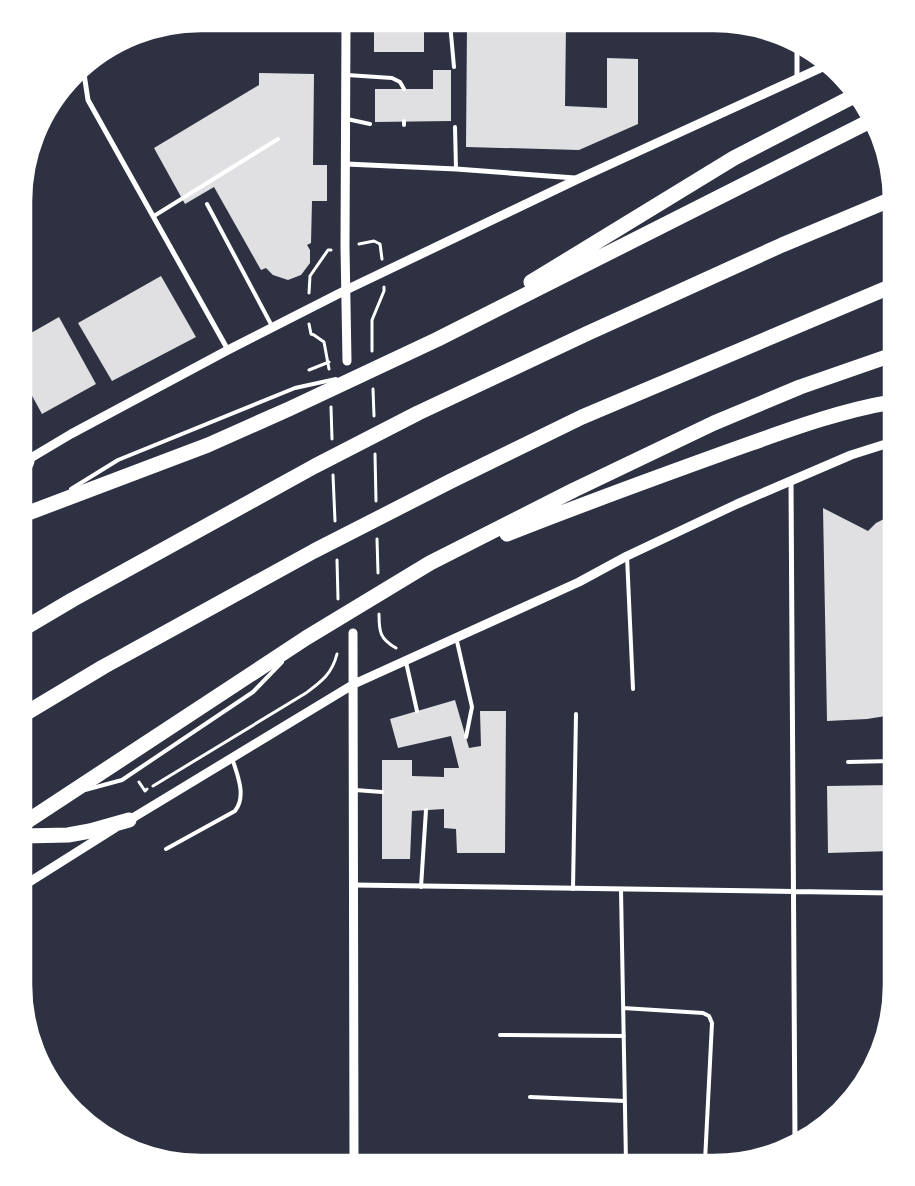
<svg xmlns="http://www.w3.org/2000/svg" width="915" height="1186" font-family="Commissioner,sans-serif">
  <rect width="100%" height="100%" fill="#2d3142"/>
  <path fill="#e0e0e3" d="M374,23H424V52H374Z
    M566,24L565,106L607,108V58L638,59V124L579,150L466,147L467,25L509,26Z
    M433,70H451V121L375,122V89H433Z
    M259,73L314,74L313,165H327V201H312L311,243L307,245L310,250V263L301,275L288,280L273,275L266,268L261,270L214,187L185,204L154,148L259,85Z
    M161,276L196,337L112,381L78,323Z
    M59,317L96,384L42,414L24,381V337Z
    M823,508L868,531L876,523L892,515V715L867,719L827,721Z
    M455,700L469,748L481,746L480,711H506L505,853H457L456,829L444,828V809L412,811L410,859H382V760H412V776L444,777V768H459L451,736L398,748L390,719Z
    M892,785V851L828,853L827,786Z"/>
  <g fill="none" stroke-linecap="round" stroke-linejoin="round">
    <path stroke="#fff" stroke-width="3" d="M359,244L374,241L380,244L382,259
      M309,293L310,276L328,250H331
      M309,324L311,334L314,335L324,342L329,369
      M372,351V320L384,291V287
      M309,370L329,362
      M373,389L374,416
      M331,407L332,439
      M375,454L376,501
      M333,475L335,521
      M377,539L378,573
      M337,560L338,599
      M379,614C379,632 380,639 396,648
      M306,693C321,682 332,674 337,654
      M139,782L145,791L147,789
      M153,786L306,693"/>
    <path stroke="#fff" stroke-width="4" d="M450,23L454,67
      M347,75L392,78L400,82L404,89
      M347,119L370,124
      M404,125V121
      M455,127L456,169
      M207,204L273,328
      M154,216L278,139
      M71,489L118,460L295,388L336,379
      M627,556L633,689
      M456,637L472,707L466,737
      M406,662L417,711
      M848,762L892,761
      M85,790L122,780L253,692L282,662
      M355,790L382,792
      M166,849L235,811C247,796 237,774 232,758
      M421,887L426,810
      M573,889L576,714
      M621,890L626,1163
      M623,1008L703,1013L709,1016L712,1023L705,1161
      M500,1035L624,1036
      M530,1097L625,1101"/>
    <path stroke="#fff" stroke-width="5" d="M797,47V79
      M83,67L88,100L228,350
      M346,164L456,169L575,178
      M791,481L795,1143
      M354,885L892,893"/>
    <path stroke="#fff" stroke-width="9" d="M346,23L345,247L347,361
      M24,462L71,434L228,350L346,290L578,179L825,66
      M353,633L354,1162
      M126,822L354,684L579,582L627,556L737,504L851,455L892,442
      M23,886L115,828"/>
    <path stroke="#fff" stroke-width="15" d="M531,282L734,158L852,97
      M24,468L27,461
      M23,515L208,445L289,409L438,339L872,120
      M507,534C578,506 649,480 721,454C778,434 833,412 892,402
      M23,629L72,600L315,466L418,413L586,334L782,245L892,199
      M23,715L103,667L314,551L451,481L582,417L892,286
      M23,824L306,638L430,563L574,490L714,423L800,387L892,355
      M23,836L68,835L90,831L129,820"/>
  </g>
  <path d="M0 0H915V1186H0ZM201 31H714A170 170 0 0 1 884 201V985A170 170 0 0 1 714 1155H201A170 170 0 0 1 31 985V201A170 170 0 0 1 201 31Z" fill="#fff" fill-rule="evenodd"/>
  <path fill="none" stroke="#fff" stroke-width="2.5" d="M201 31H714A170 170 0 0 1 884 201V985A170 170 0 0 1 714 1155H201A170 170 0 0 1 31 985V201A170 170 0 0 1 201 31Z"/>
</svg>
